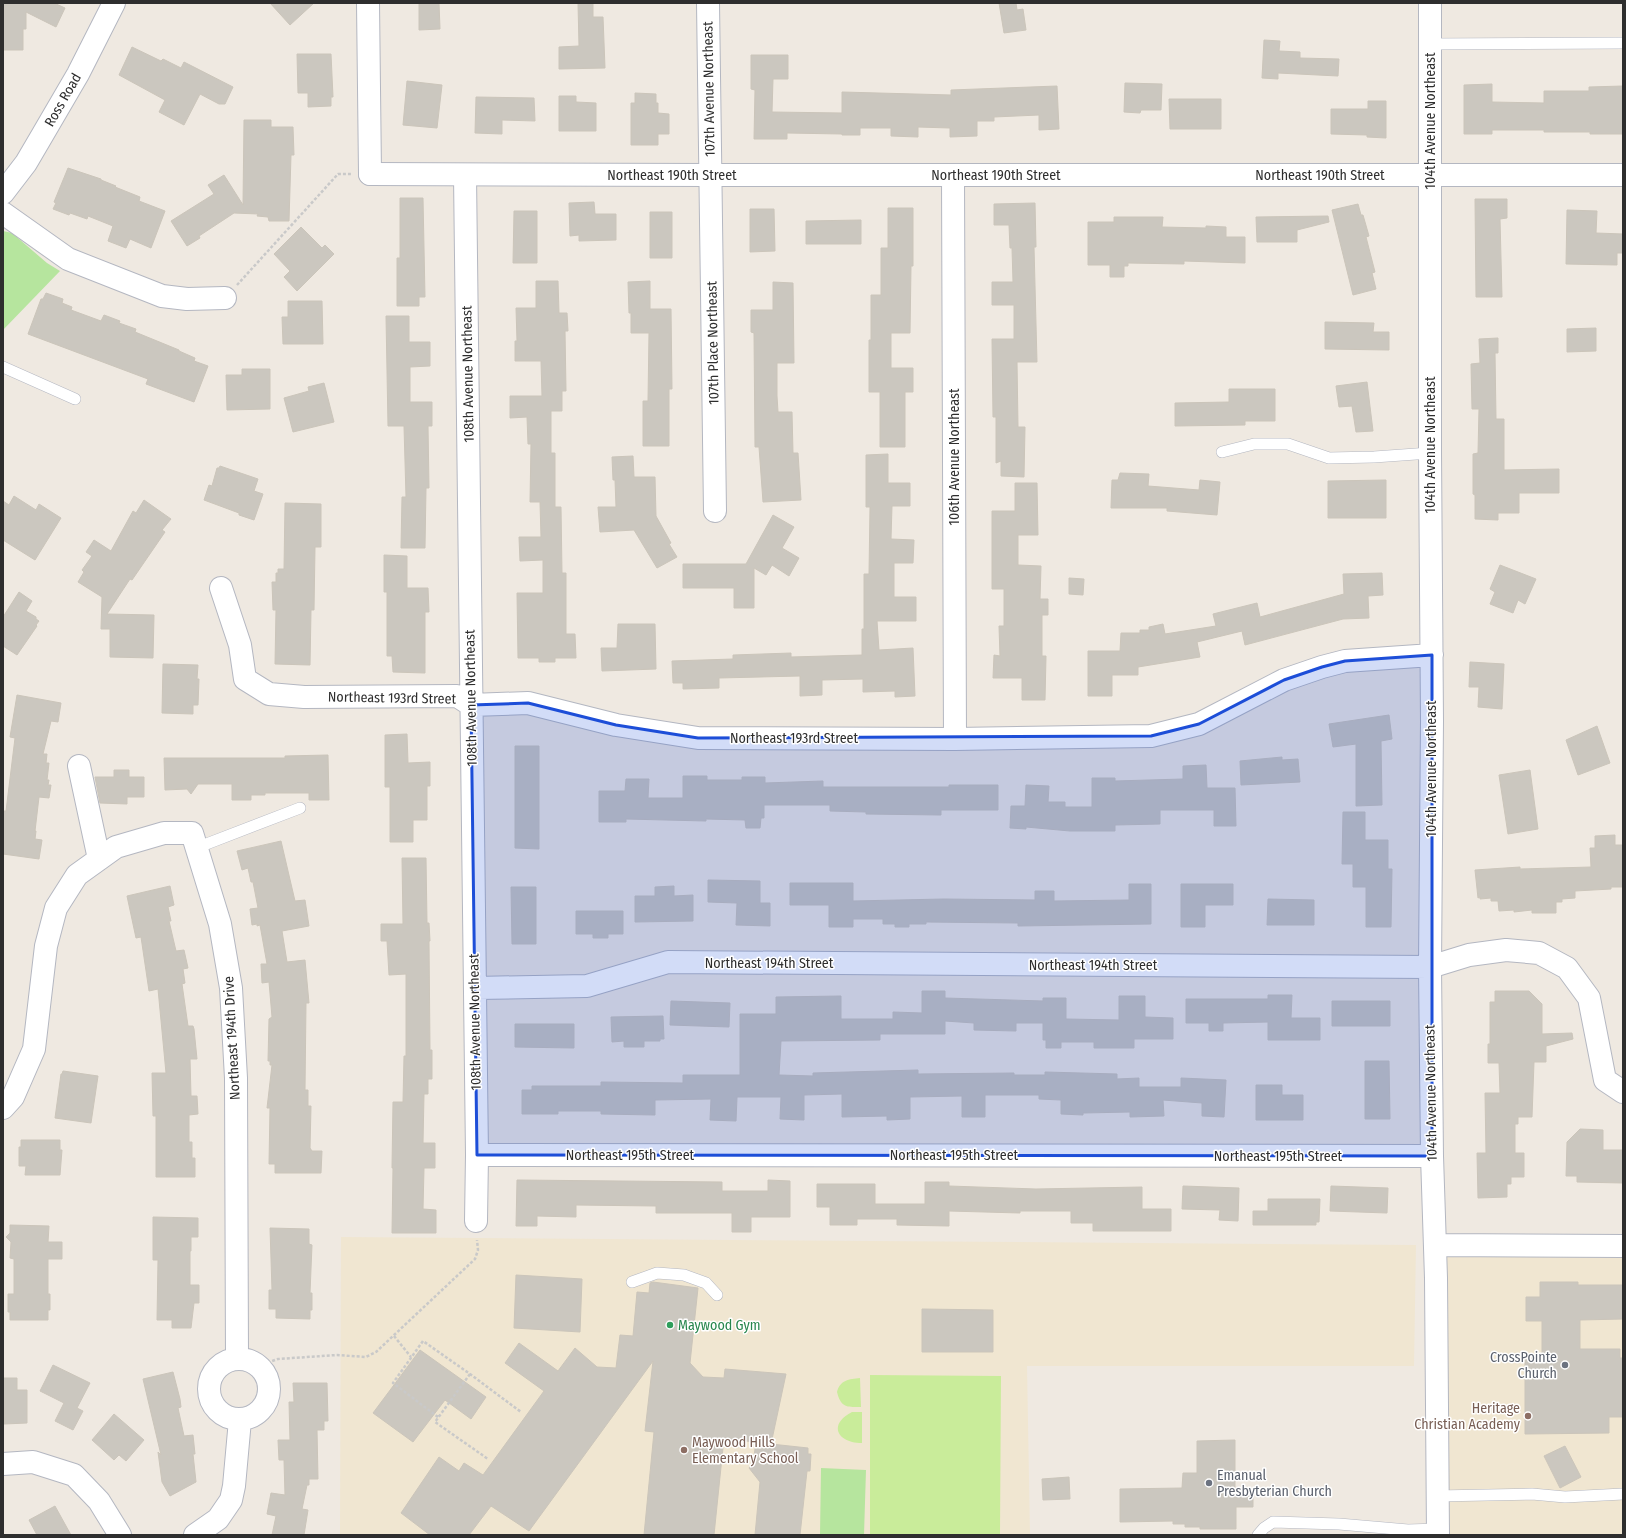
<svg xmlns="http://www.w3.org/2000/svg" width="1626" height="1538" font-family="'Fira Sans Condensed',sans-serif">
  <rect width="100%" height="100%" fill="#efe9e1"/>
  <path fill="#f0e6d1" d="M341,1237L1416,1245L1414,1366H1027L1030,1535H340Z
    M1435,1245L1623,1246V1535H1430Z"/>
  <path fill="#b6e59e" d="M3,231L12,233L47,263L60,271L3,330Z
    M821,1468L866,1470L864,1535H820Z"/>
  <path fill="#c9ec9a" d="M870,1375L1001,1376L1000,1535H870Z
    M860,1378L861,1407C847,1407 841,1408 837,1392C840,1380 849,1379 860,1378Z
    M852,1412H862V1443C838,1443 827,1425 852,1412Z"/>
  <path fill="#cbc7bf" stroke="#cbc5ba" d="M3,3H54L65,8L56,27L26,12V29H23V50H3Z
    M270,3H314L290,25Z
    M419,3H439L440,29L419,30Z
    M578,3H593V17H603L605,68L559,69V47L579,46Z
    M999,3H1016L1017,10L1023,9L1026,30L1004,33Z
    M1264,40L1280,41L1279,51L1300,52V58L1339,59L1338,76L1278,73V79L1262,78Z
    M132,47L161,61L163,59L181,68L184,62L233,87L225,104H219L200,94L184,125L159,112L165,100L119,75Z
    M297,54H331L333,97H331V106L308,107V93H298Z
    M751,55H788V79H773L772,112L842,113V92L951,95V90L1057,86L1059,129L1039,130V115L994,117V121H977V136L950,137V128L918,127V137L891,136V128H860V135H842V134L787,133V139H754L755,90L751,89Z
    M407,81L442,85L437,128L403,125Z
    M1125,83L1162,84L1161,110H1141L1140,113L1124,112Z
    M1492,84V102L1544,103V91H1589V87L1623,86V134H1590V132H1544V130H1492V134H1464V85Z
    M635,93L656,94V103H658V113L669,114V134H658V145H631V103H635Z
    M559,96H576V102L596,103V131H559Z
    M476,97L534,98L535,121L502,120V134L475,133Z
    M1169,99H1221V129H1170Z
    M1368,101H1386V138L1367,137V135L1331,134V109H1368Z
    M244,120H271V127H293L294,155H291L289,221H269L268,217L257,216L258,214L234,213L199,236L200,238L187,246L171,221L214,194L208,185L224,175L243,205Z
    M68,168L101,179V180L116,186L115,187L140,197L139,201L165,211L151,248L130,239L126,248L108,241L113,226L88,216L87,219L70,213L69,215L53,209L56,203L54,202Z
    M400,198H423L425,297H419V306H397V258H400Z
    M1475,199H1507V218L1500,219L1502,297H1476Z
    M594,202L595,214H616V240L579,241V235L570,236L569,203Z
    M1035,203L1036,247H1034L1037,362H1017L1018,427H1025L1024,477L1001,476V461L996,463V417H993L992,339H1014V305H992V282H1013L1012,248H1010L1009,225H994V204Z
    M1358,204L1361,215H1363L1369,236L1366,237L1375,272L1372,273L1376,289L1353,295L1332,210Z
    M888,208H913V266H911L910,333H891V368H913V392H905V447H880V392H869V340H871V295H881V248H888Z
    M750,209H774L775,251L750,252Z
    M1567,210L1597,211L1596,233L1623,234V253H1617V265L1566,264Z
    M514,211H537V263H513Z
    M650,212H672V258H650Z
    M1328,216L1329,222L1297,230V242H1257L1256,217Z
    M1114,217H1163L1162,227L1206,228V226L1226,227V237H1245V263L1184,261V264L1128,263V266H1124V277H1110V265H1088V222H1114Z
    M861,220V244H806V221Z
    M301,227L322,248L325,245L334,254L297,291L284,277L290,271L274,254Z
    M536,281H558L559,313H567L568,331H565L566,391H562V411H551V453H555V507H561L562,573H566V634H575L576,658H555V662H539V658H518L517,593H543V560L520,561L519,537H541L540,502H530L531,444H528L527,417L510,418V396H542L541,361H515V341H517L516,308H536Z
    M650,281V309H671L672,389H669V446H643V401H648L649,333H631V313H629L628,282Z
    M773,282L793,283L794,363H777V396L778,412H792L793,453H798L801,500L763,502L759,447H755L754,333L751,332V310H773Z
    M46,293L63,299L62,303L72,307L71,310L101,321L104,315L120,321L119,323L136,329L135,332L179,350V351L195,358L194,361L208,366L194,402L146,384L148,379L28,334L41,299H43Z
    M288,301H322L323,344H283L282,317H288Z
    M386,316H409V342H430V366L410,367V402H432V426H428L429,488H426L425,548H401L402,497H406L404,426H388Z
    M1325,322L1374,323L1373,332H1389V350L1325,349Z
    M1596,328V351L1567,352V329Z
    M1498,338V353H1495L1496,419H1504V470L1559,469V493H1519V513H1498V520L1475,519V495L1473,494V454L1478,453L1479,409H1472L1471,364L1480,363L1479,339Z
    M242,369H270V409L227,410L226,375H242Z
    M1367,382L1373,431L1356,432L1352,406L1339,407L1336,386Z
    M324,383L334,422L293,432L284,398L309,391L308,387Z
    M1229,389H1275V421H1245V425L1175,426V403L1229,402Z
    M888,454V483H910V506H892L891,539L914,540L913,563H894V597H916V621H877L879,650L913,648L915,696L895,697V691L863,692V679L822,680V695L800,696V676L719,678V688L683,689V683H673L672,661L733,659V655L791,653V657L862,655V629H864V574H869L870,507H866V455Z
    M633,456L634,477H655L656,516L671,543L669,544L677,557L657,568L634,530L600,532L598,507H616L615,480H613L612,457Z
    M220,466L258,479L254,491L263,494L254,520L239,515V513L204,500L209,485L212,486L217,468H219Z
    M1120,473L1149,474L1148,486L1199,490L1200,480L1220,482L1217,515L1167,511V508H1111L1112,480H1118Z
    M1386,480V518H1328V481Z
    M1015,483H1037L1038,535H1018V565L1041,566L1040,599H1048V615H1042V656H1046L1045,700H1022V678H993L994,655L1000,656L999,626H1004V589H992V511H1015Z
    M14,496L36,510L39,504L61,518L35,560L3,540V501L9,505Z
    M144,500L171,519L162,530L165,532L132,580L130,579L107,614L154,615L153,658L110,657V629H101L102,597L78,582L84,572L82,570L92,556L86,552L94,540L111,551L133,511L136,513Z
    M285,503L321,504V547H315L314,610H311L310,665L275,664L276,610H273L272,582H276V573H278V569H284Z
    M773,515L794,527L782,548L799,558L789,576L772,565L766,575L754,568V608H734V588H683V564H746Z
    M384,555L407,556V588H428L429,612H425V673L393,672L392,656H387V592H384Z
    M1500,565L1536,579L1525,604L1518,600L1513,613L1490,604L1495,592L1490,589Z
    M1382,573L1383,595L1368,596L1369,618L1343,619L1245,645L1242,631L1197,642L1200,657L1138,667V675H1112V696H1088V651H1120L1121,633H1140V630H1149V627L1163,624L1165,634L1216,626L1213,614L1257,603L1260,617L1344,594L1343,574Z
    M1069,578L1084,579L1083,595L1069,594Z
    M19,592L32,601L26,611L36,617V619L39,621L36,625L37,626L17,655L3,646V617Z
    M618,624H655L656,669L602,671L601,648H617Z
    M1470,662L1504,664L1502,709L1478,707L1479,687H1469Z
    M163,664L198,665L197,679H199L198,705H193V714L162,713Z
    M17,695L61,703L58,722L51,721L43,754H47L46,763H49L47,780H49L48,785H51L49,798L39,797L35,831H36L35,839L42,840L39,859L3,854V811H6L15,738L10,737Z
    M1389,715L1392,739L1381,741L1382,805L1356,806V744L1333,747L1329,724Z
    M1597,726L1610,763L1578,775L1566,740Z
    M407,734L408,763L430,762V786H427V820H413V842H390V787H385V735Z
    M515,746H539V849L515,848Z
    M328,755L329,800H309V793H265V795H251V800H232V784H198L191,794L187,789L165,790L164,758H285V756Z
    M1282,757V760L1298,759L1300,782L1241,785L1240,761Z
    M1206,765L1207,788H1235L1236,826H1214V810H1160V824L1115,825V831H1070L1026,827V829L1010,828L1011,806H1025L1026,785L1049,786L1048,802H1065V807H1092V778H1115V781L1183,779V766Z
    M114,770H129V777H144V797H127V804L100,803L95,777H114Z
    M1530,770L1538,829L1508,834L1499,775Z
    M683,776H707V780H742V777H765V783L823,781V787H949V785H998V810H941V815L866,814V812L830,811V805H764V818H761L760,828H746L745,820L706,819V821L626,819V822H599V791H625L626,779H649L648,798H683Z
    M1343,812H1365V840H1388V869H1392L1391,927H1366V887H1353V864H1342Z
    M1615,835V845H1623V887H1611V889L1575,891V898L1562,899V902H1556V913H1532V910L1514,912V910L1499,911L1498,901H1491V898L1480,899V897L1478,898L1475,870L1520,867V869L1591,867L1590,848H1595V836Z
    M281,841L295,901L305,900L309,926L282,931L287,962L305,960L309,1003H306L305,1090H308V1106H311L310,1148L312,1151H322L321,1173H275V1164H269L270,1108H267L272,1065H270V1061H268L269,1019L272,1017L269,982L262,983L261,964H267L260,925L257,926V924L252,925L250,909L258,908L253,882H251L248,868L242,870L237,851Z
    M402,858H426L427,923H429L430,941H429L430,1050H432V1079H428V1094H424L423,1143H435V1168H424L423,1209L436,1210V1233H392L393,1168H392L393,1102H403L404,1056H406V974L389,975L387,941H381V924H403Z
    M708,880L760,881V903H770V926L736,925L737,903L708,902Z
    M790,883H853V901L944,899L1035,900V891H1054V901L1129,900V884H1151V924L1018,926V923L926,922V924H909V927H895V924H883V919H853V927H829V905H790Z
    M1181,884H1233V905H1205V927H1181Z
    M170,886L174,905L168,907L171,921H169L176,951L184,950L188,968L183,969L185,983L182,984L188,1026H193L194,1029L197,1059H190L191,1096H197L198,1114L189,1115V1142H192V1158H195V1177H156V1116H153L152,1073H166L158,989L149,991L141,937L136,938L127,896Z
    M674,886V896L693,895V921L635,922V896H655V887Z
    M511,887H536V944H512Z
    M1268,899L1314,900V925H1267Z
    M576,911H623V934H608V938H593V934H576Z
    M922,991H945V998L1043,1001V998H1066V1019L1119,1020V996H1145V1017L1173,1018V1039H1134V1048H1094V1042H1061V1048H1046V1040H1043V1023H1016V1031L974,1030V1023L945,1021V1034H880V1040L781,1041L779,1075L813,1076V1073L918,1070V1074L1014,1073V1075H1045V1072L1117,1074V1079L1139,1078V1087H1181V1078L1226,1080L1224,1117L1202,1116V1103L1163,1100L1164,1116L1130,1117V1112L1083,1113V1115L1061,1114V1100L1039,1099V1095H985V1117H962V1096L910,1097V1119L887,1120V1116L842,1117V1094L804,1095V1120L780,1119L781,1097H737L736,1121L710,1120L711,1099L655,1100V1115L601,1114V1111H558V1114H522V1090H532V1086H601V1082L683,1083V1075H740V1014H776V997L841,996V1019H893V1012L922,1013Z
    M1495,991H1529L1542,1004V1034L1572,1033L1573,1039L1546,1046V1062H1534L1532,1117H1518V1124H1515V1153H1524V1177H1511V1184H1507V1197L1478,1198L1477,1153H1486L1485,1093H1500L1499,1063H1488V1044H1490V1002H1495Z
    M1268,995H1292L1291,1018H1320V1040H1268V1022L1223,1023V1031H1209V1023H1186V999H1268Z
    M671,1001L730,1003L729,1027L670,1025Z
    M1332,1001H1390V1026H1332Z
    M663,1016L664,1039H660V1041H644V1047H624V1041L612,1042L611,1017Z
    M515,1024H574V1048L515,1047Z
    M1365,1061H1389L1390,1119H1365Z
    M63,1071L98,1076L91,1123L55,1118L61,1074H62Z
    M1256,1085H1282V1095H1303V1120H1256Z
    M1580,1129L1603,1130V1150H1623V1183L1577,1182V1176H1566L1567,1142Z
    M21,1140H60V1150H62L60,1175H25L26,1166H19V1147H21Z
    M517,1180L722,1182V1191H768V1180L790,1181V1217H751V1232H732V1213H656V1206L576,1205V1217L537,1216V1226H516Z
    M925,1182H949V1186L1036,1189L1142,1187V1209H1171V1231H1093V1223H1071V1211H1020V1213L949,1211V1226L897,1225V1219H857V1225H830V1207H817V1184H875V1204H925Z
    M1183,1186L1239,1188L1238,1221L1219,1220L1220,1210L1182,1209Z
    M1331,1186L1388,1188L1387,1213L1330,1211Z
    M1268,1199H1320L1319,1222H1316V1225H1253V1211H1268Z
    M153,1217L198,1218V1237H191V1251H190V1285H199V1303H194L191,1328H172V1320H157L158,1260H153Z
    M10,1225L49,1226L48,1242H62V1259H48V1294H50V1310H48V1320H10V1312H8V1294H14V1259L10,1258L11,1242L6,1237L10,1233Z
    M270,1228L309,1229V1244L312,1245L310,1293H312V1310H310V1319L276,1318V1309H269V1290H272Z
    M516,1275L582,1279L580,1332L514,1328Z
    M653,1282L698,1288L690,1363L703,1377L724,1378L725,1369L786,1374L771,1444L808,1448V1454H811L810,1471H807L800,1535H755L760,1482L749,1468L753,1463L756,1442L725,1439L724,1438L714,1535H644L654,1432L645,1431L653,1361L529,1531L491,1506L469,1535H430L401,1513L439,1457L459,1471L464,1463L483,1475L544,1391L505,1363L519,1343L558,1371L575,1348L597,1367L616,1368L620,1335L633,1336L637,1292L649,1293L650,1283Z
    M1540,1282H1578V1285H1623V1319L1580,1320V1349H1620V1358H1623V1417H1609V1433L1525,1434V1358H1542V1321H1526V1297H1540Z
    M922,1309L993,1310V1352H922Z
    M420,1350L486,1397L471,1419L445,1400L413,1442L373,1413Z
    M53,1365L90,1383L77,1408L83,1411L73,1430L55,1421L64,1403L40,1391Z
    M173,1372L180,1399L181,1407L178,1408L184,1436L193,1435L195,1454H193L196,1482L170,1496L162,1482L158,1452L161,1455L143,1379Z
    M3,1378H17V1390H27V1423L4,1424Z
    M293,1383H327L328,1421H324V1430H317L318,1479H309V1485H307L302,1509L308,1510L304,1535H272L276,1516L267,1514L271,1493L285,1495L284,1460H279L278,1440H290L289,1402H294Z
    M114,1414L144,1440L126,1461L119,1455L114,1460L92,1440Z
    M1235,1440V1490H1253V1507H1236V1529H1200V1527H1185V1524H1173V1521L1120,1522V1489L1182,1488L1183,1473H1197V1441Z
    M1565,1446L1581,1477L1560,1488L1544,1456Z
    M1069,1477L1070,1499L1043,1500L1042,1479Z
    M55,1506L71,1535H37L29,1520Z"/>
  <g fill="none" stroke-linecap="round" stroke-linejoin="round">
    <defs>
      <path id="service" d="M1430,44L1623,43
        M3,367L75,399
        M1222,452L1254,444H1288L1329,458L1374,457L1430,453
        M196,848L300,808
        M632,1282L657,1273L684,1275L706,1283L717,1295
        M1437,1496L1532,1494L1565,1497L1623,1494
        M1258,1535L1264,1528L1273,1522L1339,1524L1408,1530L1438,1529"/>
      <path id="minor" d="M368,3L370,174
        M708,3L715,511
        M1430,3V453L1432,721L1430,967L1432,1156L1436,1278L1438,1535
        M465,175L477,1155L476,1221
        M953,175L955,739
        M3,193L26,163L43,134L78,74L114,3
        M3,213L68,259L162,296L187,299L225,298
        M221,588L240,645L245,679L269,694L304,697L457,696L471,705L528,703L616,725L698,738L955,739L1151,736L1199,724L1284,680L1322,667L1345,661L1432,655
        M79,766L99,859
        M475,988L587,986L668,962L1430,967L1469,955L1506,950L1539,953L1567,968L1589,998L1605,1080L1623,1092
        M3,1108L13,1097L34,1049L46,946L56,908L77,875L116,847L164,833H192L220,924L231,988L236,1078L237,1359
        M477,1155L1432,1156
        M1435,1245L1623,1246
        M209 1389a30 30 0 1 1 60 0a30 30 0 1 1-60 0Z
        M3,1464L33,1462L74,1475L99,1501L120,1535
        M195,1535L218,1519L231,1500L234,1486L240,1420"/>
      <path id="tertiary" d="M370,174L711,175H1623"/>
    </defs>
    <use href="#service" stroke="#b4b7c1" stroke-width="12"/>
    <use href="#minor" stroke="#b4b7c1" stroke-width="24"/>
    <use href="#tertiary" stroke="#b4b7c1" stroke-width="24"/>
    <path stroke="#c9c9c9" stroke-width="2.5" stroke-dasharray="3 2" stroke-linecap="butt" d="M237,285L338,174H351
      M394,1336L411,1357
      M258,1366L278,1359L337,1355L366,1357L376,1352L475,1259L478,1250L477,1240
      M470,1374L435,1422L488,1459
      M438,1417L393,1383L423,1341L470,1374L521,1412"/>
    <use href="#service" stroke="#fff" stroke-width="11"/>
    <use href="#minor" stroke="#fff" stroke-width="22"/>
    <use href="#tertiary" stroke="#fff" stroke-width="22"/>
  </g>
  <path fill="#1d4ed8" fill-opacity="0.2" stroke="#1d4ed8" stroke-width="3" stroke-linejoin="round" d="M1432,655V1156L477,1155L471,705L528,703L616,725L698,738L1151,736L1199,724L1284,680L1322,667L1345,661Z"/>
  <circle fill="#2e9e5b" stroke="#fff" stroke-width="1.5" cx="670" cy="1325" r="4"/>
  <g fill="#6b7280" stroke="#fff" stroke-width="1.5">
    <circle cx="1565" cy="1365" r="4"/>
    <circle cx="1209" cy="1483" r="4"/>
  </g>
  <g fill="#8d6e63" stroke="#fff" stroke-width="1.5">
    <circle cx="1528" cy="1416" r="4"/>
    <circle cx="684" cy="1450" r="4"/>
  </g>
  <g text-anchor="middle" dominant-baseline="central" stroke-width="3" stroke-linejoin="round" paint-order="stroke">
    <g font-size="14" fill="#2e2e2e" stroke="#fff">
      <text transform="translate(709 89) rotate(-91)">107th Avenue Northeast</text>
      <text transform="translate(63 100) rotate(-60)">Ross Road</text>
      <text transform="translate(1430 121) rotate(-90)">104th Avenue Northeast</text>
      <text x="672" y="175">Northeast 190th Street</text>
      <text x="996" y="175">Northeast 190th Street</text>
      <text x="1320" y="175">Northeast 190th Street</text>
      <text transform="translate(713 343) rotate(-91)">107th Place Northeast</text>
      <text transform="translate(468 374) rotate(-91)">108th Avenue Northeast</text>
      <text transform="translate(1430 445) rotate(-90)">104th Avenue Northeast</text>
      <text transform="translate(954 457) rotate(-90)">106th Avenue Northeast</text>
      <text transform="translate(392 698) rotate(1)">Northeast 193rd Street</text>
      <text transform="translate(471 698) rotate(-91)">108th Avenue Northeast</text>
      <text x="794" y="738">Northeast 193rd Street</text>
      <text transform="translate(1431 769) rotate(-90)">104th Avenue Northeast</text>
      <text x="769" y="963">Northeast 194th Street</text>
      <text x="1093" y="965">Northeast 194th Street</text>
      <text transform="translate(475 1022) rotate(-91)">108th Avenue Northeast</text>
      <text transform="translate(232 1038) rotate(-93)">Northeast 194th Drive</text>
      <text transform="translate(1431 1093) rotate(-91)">104th Avenue Northeast</text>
      <text x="630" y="1155">Northeast 195th Street</text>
      <text x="954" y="1155">Northeast 195th Street</text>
      <text x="1278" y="1156">Northeast 195th Street</text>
    </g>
    <g font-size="14" fill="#27864d" stroke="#fff" text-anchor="start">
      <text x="678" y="1325">Maywood Gym</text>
    </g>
    <g font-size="14" fill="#5b616d" stroke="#fff" text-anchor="end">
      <text x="1557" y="1357">CrossPointe<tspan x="1557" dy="16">Church</tspan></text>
      <text x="1217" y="1475" text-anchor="start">Emanual<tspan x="1217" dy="16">Presbyterian Church</tspan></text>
    </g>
    <g font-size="14" fill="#785e54" stroke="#fff" text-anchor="end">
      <text x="1520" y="1408">Heritage<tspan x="1520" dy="16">Christian Academy</tspan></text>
      <text x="692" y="1442" text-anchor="start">Maywood Hills<tspan x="692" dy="16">Elementary School</tspan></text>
    </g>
  </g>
  <rect width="1626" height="1538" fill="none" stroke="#2e2e2e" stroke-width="8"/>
</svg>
